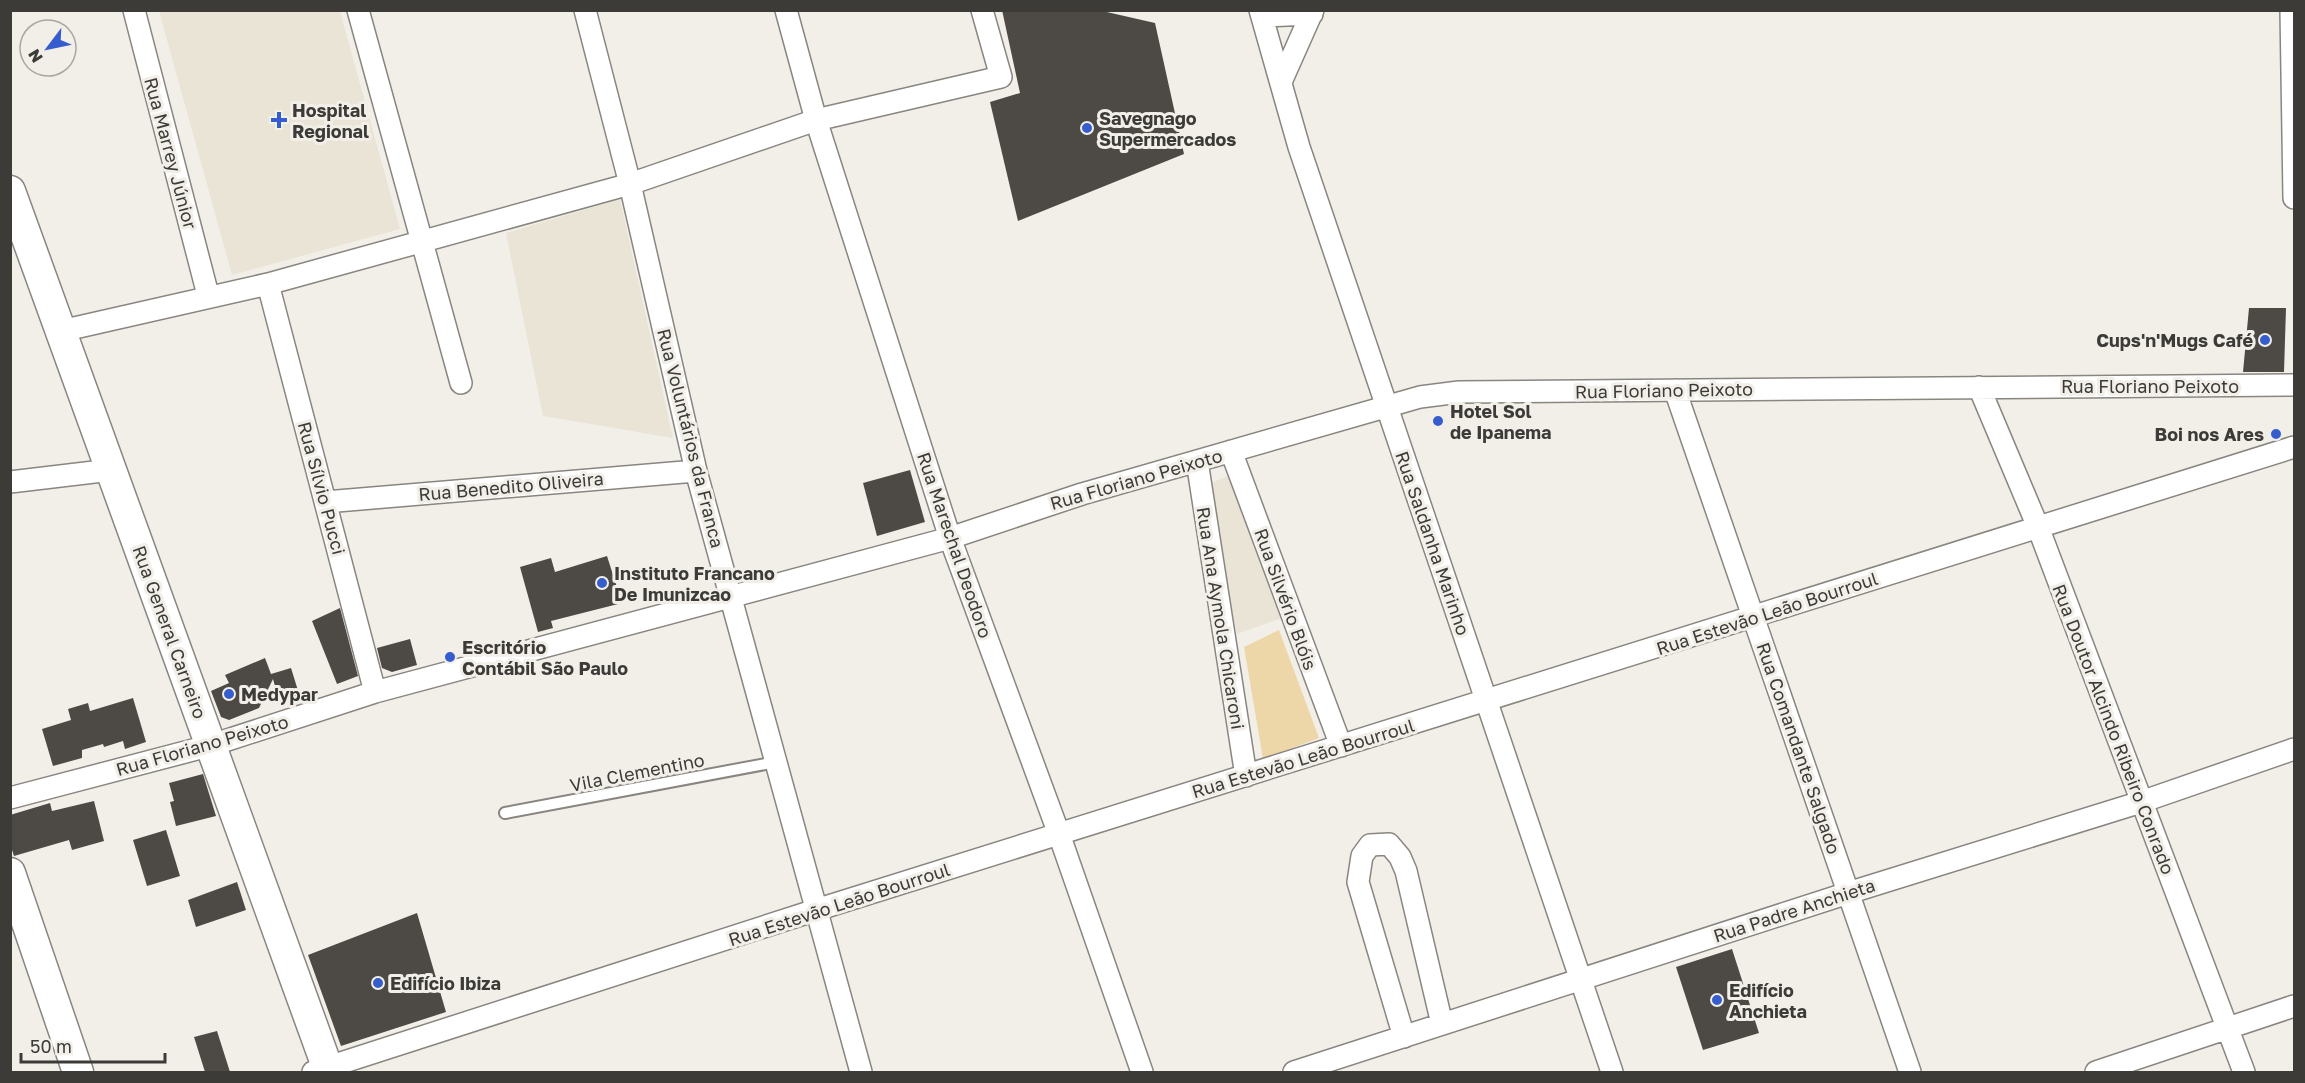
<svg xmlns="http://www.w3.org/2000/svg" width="2305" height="1083" font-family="'Golos Text',sans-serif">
  <rect width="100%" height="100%" fill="#f2efe9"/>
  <path fill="#eae4d6" d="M159,11H340L400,229L232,275Z
    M620,199L673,438L543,416L506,233Z
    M1228,476L1282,618L1237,634L1206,485Z"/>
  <path fill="#edd7a8" d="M1279,630L1319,738L1263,759L1244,647Z"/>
  <path fill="#4d4a45" d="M1002,10H1098L1155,23L1184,154L1018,221L990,102L1020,93Z
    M2249,308H2286L2284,372H2243Z
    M910,470L925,522L877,536L863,483Z
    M607,556L622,603L551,621L553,628L538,632L520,567L551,558L555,572Z
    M340,608L358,676L337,684L312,621Z
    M410,639L417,665L392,672L382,668L377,648Z
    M265,658L271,674L291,668L300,697L280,704L273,679L259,708L229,720L221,717L211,691L229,683L225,675Z
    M133,698L146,742L125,749L123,741L104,747L103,744L82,750V758L53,766L42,729L71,720L68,709L88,703L90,711Z
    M203,774L216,816L176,826L170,802L174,801L169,783Z
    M94,801L104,841L72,850L69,840L14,856L10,844V815L50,803L52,811Z
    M166,830L180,876L147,886L133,840Z
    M237,882L246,910L196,927L188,900Z
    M417,913L446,1012L341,1046L308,955Z
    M1732,949L1759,1033L1703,1050L1676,967Z
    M217,1031L230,1072H205L194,1037Z"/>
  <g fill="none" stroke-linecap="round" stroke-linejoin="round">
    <defs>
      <path id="lane" d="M505,813L776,762"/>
      <path id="street" d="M134,10L208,295
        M358,10L461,383
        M585,10L630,184L696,471L861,1072
        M786,10L816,120L950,538L1059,834L1142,1072
        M1260,10L1299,147L1612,1072
        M2291,10L2294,198
        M1262,16L1312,14
        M1281,82L1313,10
        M268,284L375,692
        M61,331L268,284L630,184L816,120L1001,77L982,10
        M1979,387L2038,527L2244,1072
        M1675,390L1910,1072
        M1231,451L1341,746
        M1197,461L1246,776
        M10,482L111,470
        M325,502L696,471
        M10,798L212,745L375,692L950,538L1082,494L1420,397L1459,392L2294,385
        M1404,1037L1358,882L1362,856L1370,845L1389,844L1400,857L1406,871L1442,1024
        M313,1072L816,910L2294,447
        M1294,1072L1848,893L2141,802L2294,749
        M2096,1072L2294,1006"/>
      <path id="secondary" d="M10,191L329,1072
        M10,873L78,1072"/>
    </defs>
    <use href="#lane" stroke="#898680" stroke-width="14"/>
    <use href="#street" stroke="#898680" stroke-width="24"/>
    <use href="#secondary" stroke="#898680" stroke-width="33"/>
    <use href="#lane" stroke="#fff" stroke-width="10"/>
    <use href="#street" stroke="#fff" stroke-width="21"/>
    <use href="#secondary" stroke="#fff" stroke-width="30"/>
  </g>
  <g fill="#365dcd" stroke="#f2efe9" stroke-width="2">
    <path d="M276 111h6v6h6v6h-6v6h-6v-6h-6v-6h6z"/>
    <circle cx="1087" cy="128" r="6"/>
    <circle cx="2265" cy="340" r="6"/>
    <circle cx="1438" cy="421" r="6"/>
    <circle cx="2276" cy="434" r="6"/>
    <circle cx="602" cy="583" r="6"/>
    <circle cx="450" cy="657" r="6"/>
    <circle cx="229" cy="694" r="6"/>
    <circle cx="378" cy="983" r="6"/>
    <circle cx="1717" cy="1000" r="6"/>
  </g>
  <g text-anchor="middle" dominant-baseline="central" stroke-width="6" stroke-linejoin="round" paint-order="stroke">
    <g font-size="18" font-weight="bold" fill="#3c3b38" stroke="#f2efe9" text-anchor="start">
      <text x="292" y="110">Hospital<tspan x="292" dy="21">Regional</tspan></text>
      <text x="1099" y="118">Savegnago<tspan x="1099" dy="21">Supermercados</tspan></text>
      <text x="2253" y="340" text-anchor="end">Cups'n'Mugs Café</text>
      <text x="1450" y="411">Hotel Sol<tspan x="1450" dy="21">de Ipanema</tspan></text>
      <text x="2264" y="434" text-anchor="end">Boi nos Ares</text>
      <text x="614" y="573">Instituto Francano<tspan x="614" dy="21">De Imunizcao</tspan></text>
      <text x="462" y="647">Escritório<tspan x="462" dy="21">Contábil São Paulo</tspan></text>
      <text x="241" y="694">Medypar</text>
      <text x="390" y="983">Edifício Ibiza</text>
      <text x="1729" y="990">Edifício<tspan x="1729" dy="21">Anchieta</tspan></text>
    </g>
    <g font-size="18" fill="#3c3b38" stroke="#f2efe9">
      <text transform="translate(171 153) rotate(75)">Rua Marrey Júnior</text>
      <text x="2150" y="386">Rua Floriano Peixoto</text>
      <text transform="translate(1664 390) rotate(-1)">Rua Floriano Peixoto</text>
      <text transform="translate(691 438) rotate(76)">Rua Voluntários da Franca</text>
      <text transform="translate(1136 479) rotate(-16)">Rua Floriano Peixoto</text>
      <text transform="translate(511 486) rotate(-5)">Rua Benedito Oliveira</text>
      <text transform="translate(322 488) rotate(75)">Rua Sílvio Pucci</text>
      <text transform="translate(1433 543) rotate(71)">Rua Saldanha Marinho</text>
      <text transform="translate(955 545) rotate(71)">Rua Marechal Deodoro</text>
      <text transform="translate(1286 599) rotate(70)">Rua Silvério Blóis</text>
      <text transform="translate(1767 613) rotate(-18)">Rua Estevão Leão Bourroul</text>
      <text transform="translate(1221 618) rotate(81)">Rua Ana Aymola Chicaroni</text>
      <text transform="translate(170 632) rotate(70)">Rua General Carneiro</text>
      <text transform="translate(2114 729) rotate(69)">Rua Doutor Alcindo Ribeiro Conrado</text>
      <text transform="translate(202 745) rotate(-16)">Rua Floriano Peixoto</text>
      <text transform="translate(1799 748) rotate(71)">Rua Comandante Salgado</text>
      <text transform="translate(1303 758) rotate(-17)">Rua Estevão Leão Bourroul</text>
      <text transform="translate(637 772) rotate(-11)">Vila Clementino</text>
      <text transform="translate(839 904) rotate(-18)">Rua Estevão Leão Bourroul</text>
      <text transform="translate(1794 910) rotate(-18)">Rua Padre Anchieta</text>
    </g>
  </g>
  <rect width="2305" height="1083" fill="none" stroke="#3c3b38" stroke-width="24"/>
  <g transform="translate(48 48) rotate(238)"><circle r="28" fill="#f2efe9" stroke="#a9a7a2" stroke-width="1.5"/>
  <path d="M0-4.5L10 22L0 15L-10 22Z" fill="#365dcd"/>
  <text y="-9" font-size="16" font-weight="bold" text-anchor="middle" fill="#3c3b38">N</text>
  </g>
  <path d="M21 1053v9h144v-9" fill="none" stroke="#3c3b38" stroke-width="3"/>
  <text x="30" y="1053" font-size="18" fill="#3c3b38" stroke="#f2efe9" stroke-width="4.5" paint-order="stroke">50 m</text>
</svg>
